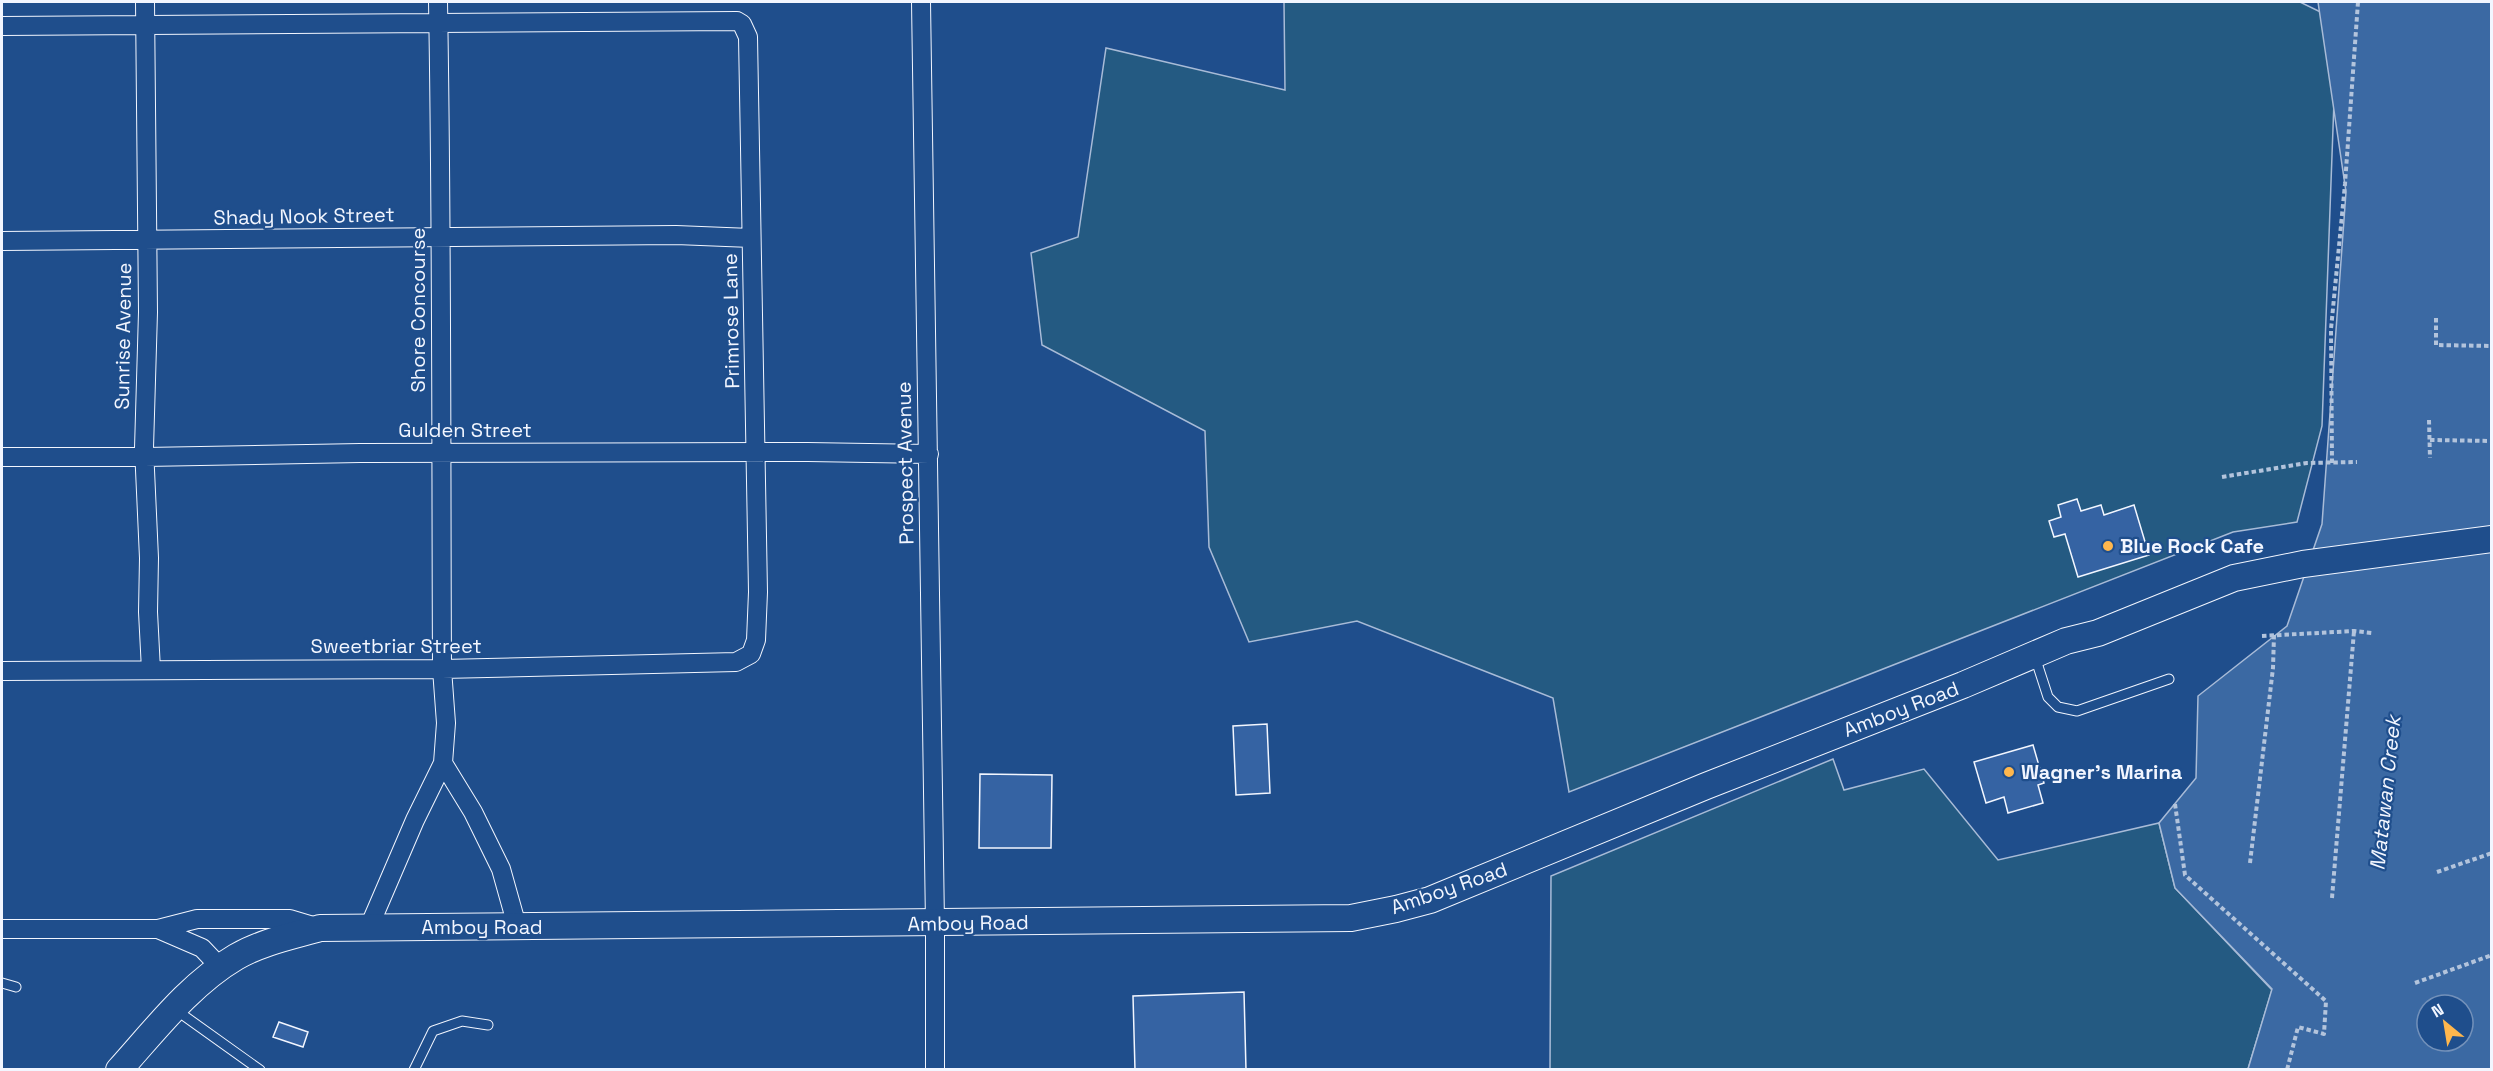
<svg xmlns="http://www.w3.org/2000/svg" width="2493" height="1071" font-family="'Space Grotesk',sans-serif">
  <rect width="100%" height="100%" fill="#1f4e8c"/>
  <path fill="#245a82" stroke="#a8bbd7" stroke-width="1.5" d="M1284,2H2300L2337,20L2322,426L2297,522L2233,532L1569,792L1553,698L1357,621L1249,642L1209,547L1205,431L1042,345L1031,253L1078,237L1106,48L1285,90Z
    M1833,759L1844,790L1924,769L1998,860L2159,823L2175,888L2272,990L2248,1069L1550,1070L1551,876Z"/>
  <path fill="#3b69a3" stroke="#a8bbd7" stroke-width="1.5" fill-rule="evenodd" d="M2318,2H2491V1069H2248L2272,989L2175,888L2159,823L2196,778L2198,696L2287,626L2322,524L2346,192ZM2427,1005H2463V1041H2427Z"/>
  <path fill="#3563a3" stroke="#f2f6ff" stroke-width="1.5" d="M2077,499L2081,511L2101,505L2104,515L2134,505L2149,555L2078,577L2065,534L2054,537L2049,521L2061,517L2058,505Z
    M1267,724L1270,793L1236,795L1233,726Z
    M2033,745L2044,783L2038,785L2043,803L2008,813L2004,797L1986,803L1974,762Z
    M980,774L1052,775L1051,848H979Z
    M1244,992L1246,1070H1135L1133,996Z
    M279,1022L308,1032L303,1047L273,1037Z"/>
  <g fill="none" stroke-linecap="round" stroke-linejoin="round">
    <defs>
      <path id="lane" d="M2035,657L2048,697L2058,707L2077,711L2169,679
        M2,983L16,987
        M176,1010L260,1070
        M414,1070L433,1031L462,1021L488,1025"/>
      <path id="street" d="M145,2L148,312L144,448L149,558L148,612L151,670
        M921,2L935,923V1070
        M2,26L737,21L742,24L748,37L758,592L756,640L751,654L736,662L442,669L2,671
        M2,241L676,235L751,238
        M2,457H145L360,453L808,452L929,454
        M443,763L473,812L501,869L517,926
        M369,927L415,820L443,763L446,723L442,669C441,447 442,224 438,2
        M2,929H158L197,919H290L320,928
        M158,929L202,948L220,967"/>
      <path id="secondary" d="M119,1070C155,1030 190,984 236,957C262,942 292,936 320,928L1351,918L1396,909L1430,900L1706,786L1963,685L2066,641L2098,633L2234,578L2303,564L2492,539"/>
    </defs>
    <use href="#lane" stroke="#f2f6ff" stroke-width="11"/>
    <use href="#street" stroke="#f2f6ff" stroke-width="20"/>
    <use href="#secondary" stroke="#f2f6ff" stroke-width="28"/>
    <path stroke="#b3c4dc" stroke-width="4" stroke-dasharray="4.5 3" stroke-linecap="butt" d="M2436,318V345L2492,346
      M2429,420L2430,458
      M2430,440L2492,441
      M2332,463L2331,329L2345,184L2358,2
      M2222,477L2307,463L2357,462
      M2262,636L2354,631L2372,633
      M2175,804L2185,875L2326,1001L2324,1034L2298,1027L2287,1070
      M2250,863L2273,668L2274,635
      M2437,872L2492,853
      M2332,898L2354,631
      M2415,983L2492,955
      M2490,1070L2492,1069"/>
    <use href="#lane" stroke="#1f4e8c" stroke-width="9"/>
    <use href="#street" stroke="#1f4e8c" stroke-width="18"/>
    <use href="#secondary" stroke="#1f4e8c" stroke-width="26"/>
  </g>
  <g fill="#ffb74d" stroke="#1f4e8c" stroke-width="2">
    <circle cx="2108" cy="546" r="6"/>
    <circle cx="2009" cy="772" r="6"/>
  </g>
  <g text-anchor="middle" dominant-baseline="central" stroke-width="4.5" stroke-linejoin="round" paint-order="stroke">
    <g font-size="20" fill="#f2f6ff" stroke="#1f4e8c">
      <text transform="translate(304 216) rotate(-1)">Shady Nook Street</text>
      <text transform="translate(418 310) rotate(-90)">Shore Concourse</text>
      <text transform="translate(731 321) rotate(-91)">Primrose Lane</text>
      <text transform="translate(123 336) rotate(-89)">Sunrise Avenue</text>
      <text x="465" y="430">Gulden Street</text>
      <text transform="translate(905 463) rotate(-91)">Prospect Avenue</text>
      <text x="396" y="646">Sweetbriar Street</text>
      <text transform="translate(1901 709) rotate(-21)">Amboy Road</text>
      <text transform="translate(1449 888) rotate(-19)">Amboy Road</text>
      <text transform="translate(968 923) rotate(-1)">Amboy Road</text>
      <text x="482" y="927">Amboy Road</text>
    </g>
    <g font-size="20" font-weight="bold" fill="#f2f6ff" stroke="#1f4e8c" text-anchor="start">
      <text x="2120" y="546">Blue Rock Cafe</text>
      <text x="2021" y="772">Wagner's Marina</text>
    </g>
    <g font-size="21" font-style="italic" fill="#f2f6ff" stroke="#1f4e8c">
      <text transform="translate(2385 793) rotate(-84)">Matawan Creek</text>
    </g>
  </g>
  <rect width="2493" height="1071" fill="none" stroke="#f2f6ff" stroke-width="6"/>
  <g transform="translate(2445 1023) rotate(330)"><circle r="28" fill="#1f4e8c" stroke="#7391ba" stroke-width="1.5"/>
  <path d="M0-4.5L10 22L0 15L-10 22Z" fill="#ffb74d"/>
  <text y="-9" font-size="16" font-weight="bold" text-anchor="middle" fill="#f2f6ff">N</text>
  </g>
</svg>
